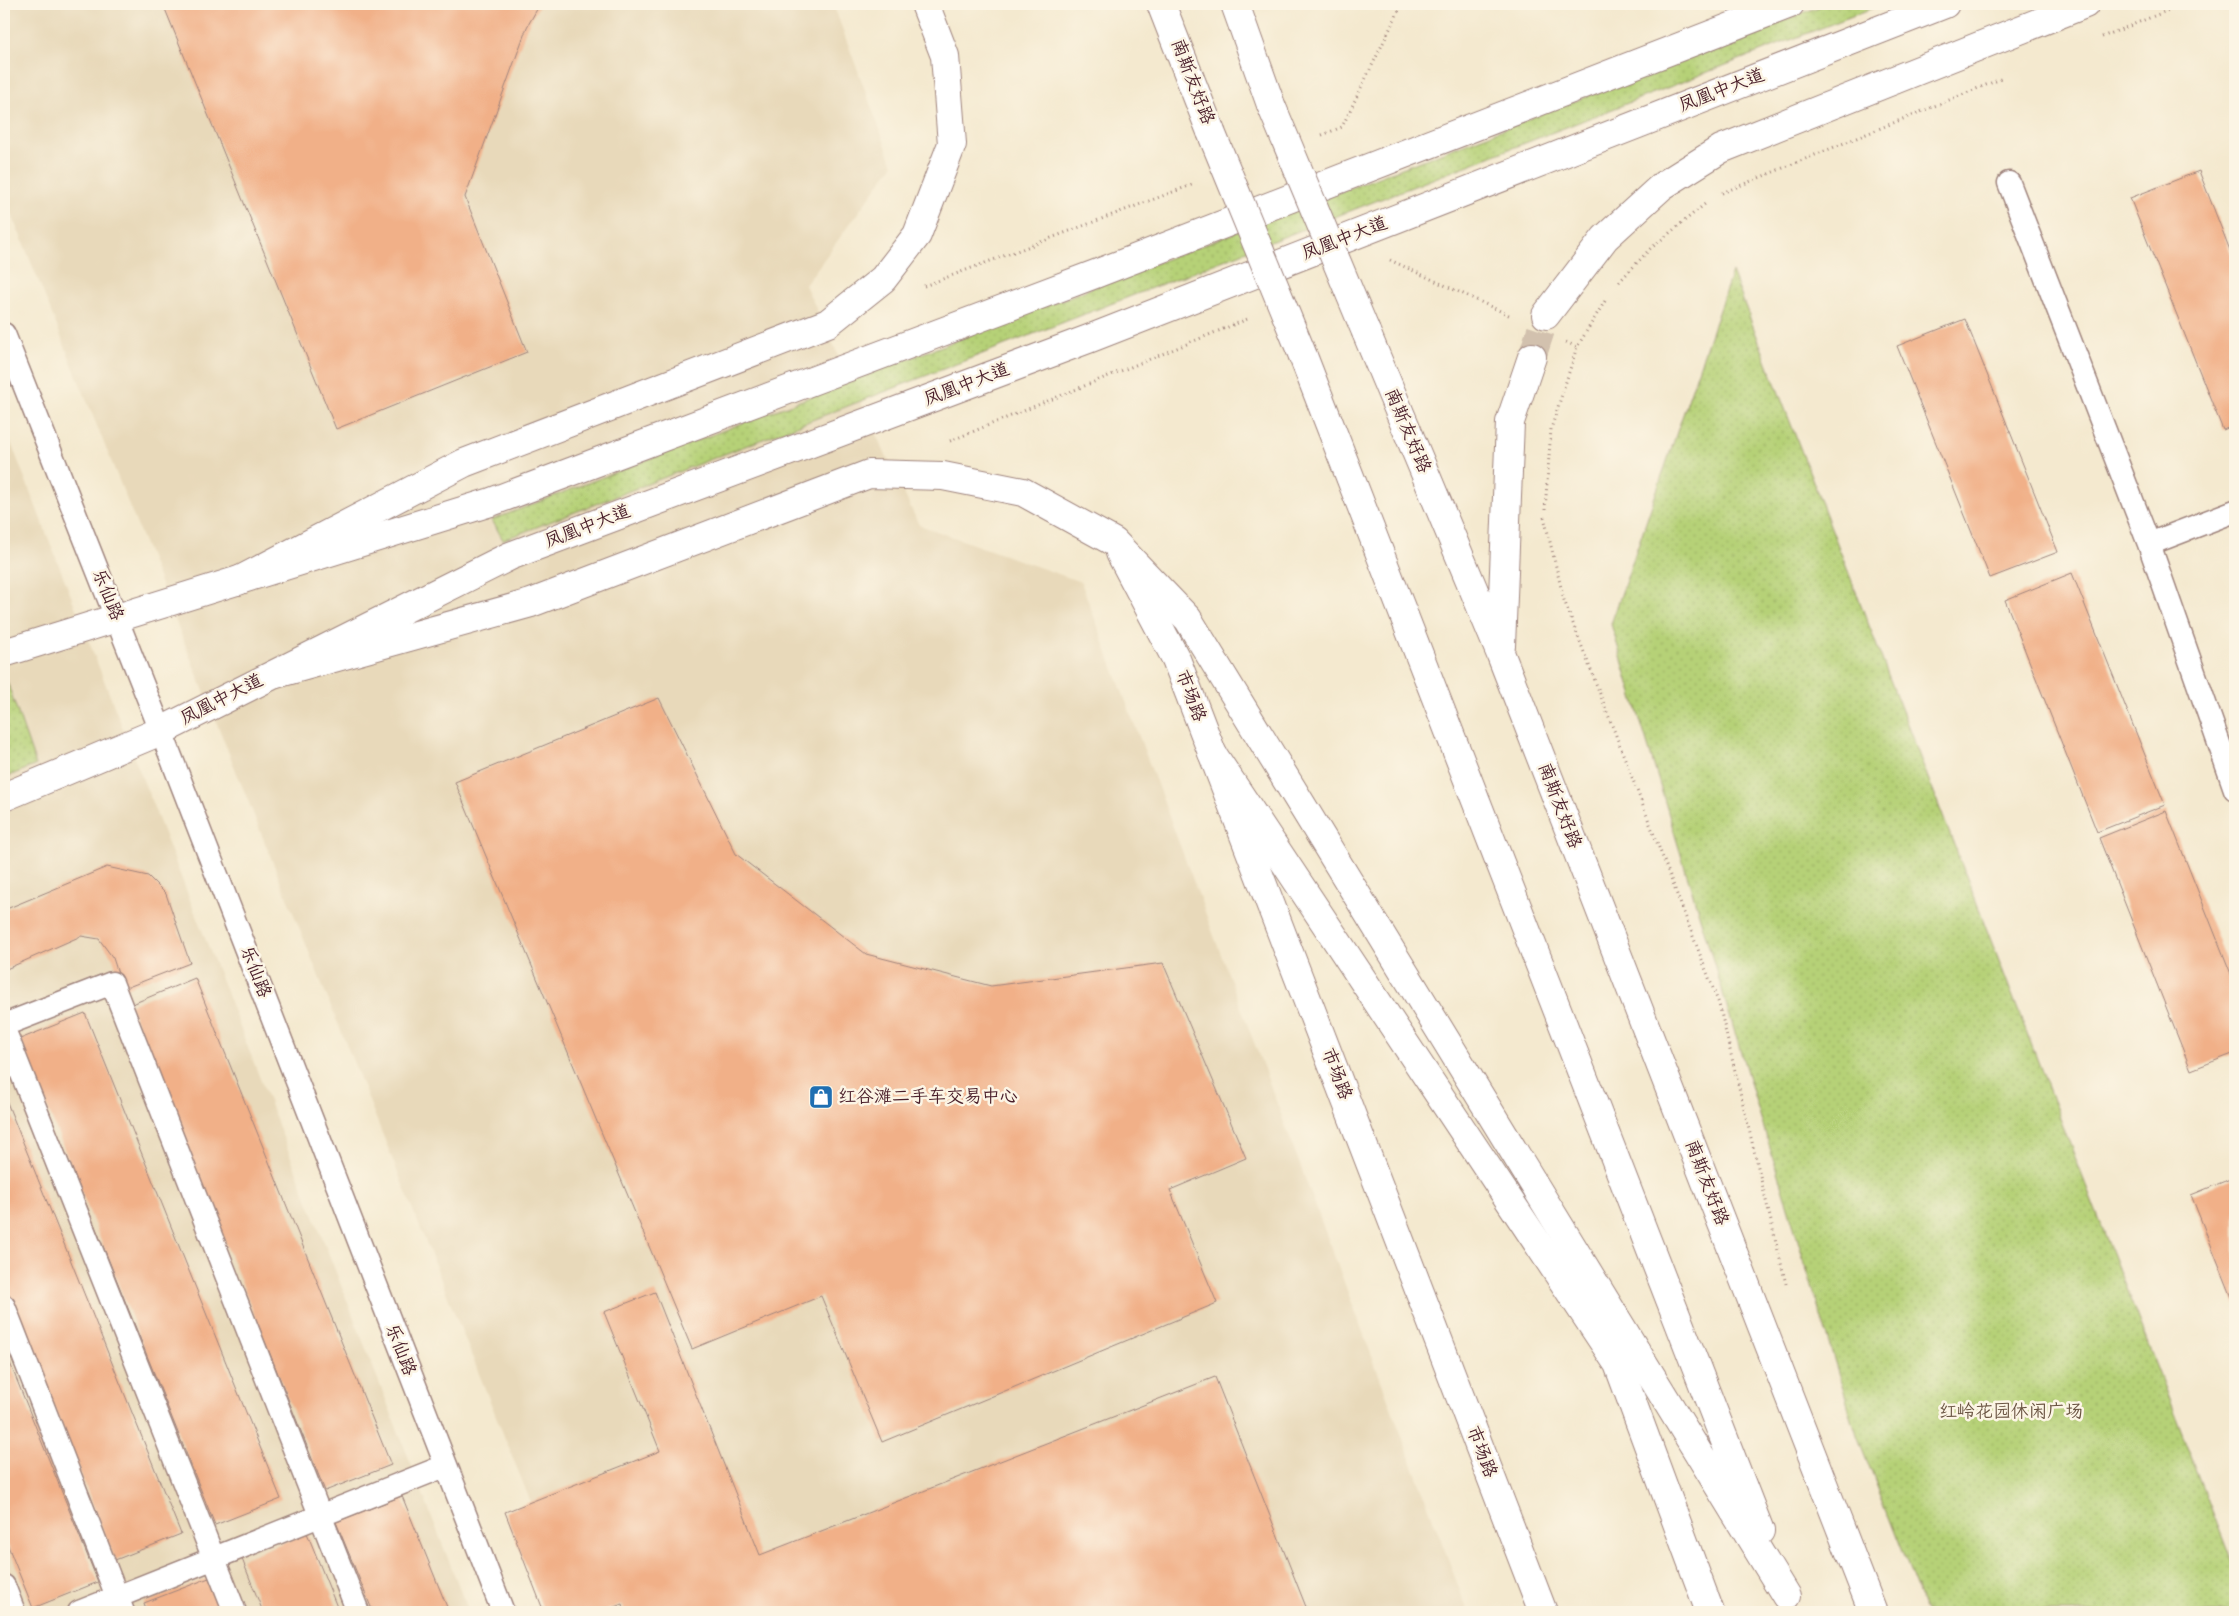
<svg xmlns="http://www.w3.org/2000/svg" width="2239" height="1616" font-family="Kalam,'LXGW WenKai TC',sans-serif">
  <defs>
    <pattern id="park-dots" width="8" height="8" patternUnits="userSpaceOnUse" patternTransform="scale(1.25)"><rect width="8" height="8" fill="#b6d177"/><path d="M2 2h.1M6 6h.1" fill="none" stroke="#9eb367" stroke-width="1.8" stroke-linecap="round"/></pattern>
  </defs>
  <rect width="100%" height="100%" fill="#fcf5e5"/>
  <filter id="ink" filterUnits="userSpaceOnUse"><feTurbulence type="fractalNoise" baseFrequency=".02" numOctaves="2"/><feDisplacementMap in="SourceGraphic" scale="10" xChannelSelector="R" yChannelSelector="G"/><feConvolveMatrix kernelMatrix="1 2 1 2 8 2 1 2 1" color-interpolation-filters="sRGB"/></filter>
  <filter id="wash" filterUnits="userSpaceOnUse"><feTurbulence type="fractalNoise" baseFrequency=".0096" numOctaves="4" result="noise"/><feDisplacementMap in="SourceGraphic" scale="20" xChannelSelector="R" yChannelSelector="G"/><feGaussianBlur stdDeviation="1.12" result="paint"/><feColorMatrix in="noise" values="0 0 0 0 0 0 0 0 0 0 0 0 0 0 0 0 0 1.4 0 .05"/><feComposite in="paint" operator="in"/></filter>
  <g filter="url(#wash)">
    <rect width="100%" height="100%" fill="#f4e9cf"/>
    <path fill="#e8d9ba" d="M4,4H833L893,165L805,285L919,525L1081,582L1468,1612H575L4,195Z
      M4,425L469,1612H4Z"/>
    <path fill="url(#park-dots)" stroke="#807851" d="M1826,4H1883L503,540L492,520Z
      M1732,272L2235,1570V1612H1926L1857,1435L1611,624Z
      M4,673L36,765L4,778Z"/>
    <g id="blocks">
      <path fill="#f1b088" d="M163,4H540L527,27L465,197L527,352L336,429Z
        M2199,171L2235,263V425L2223,430L2130,198Z
        M1965,319L2058,552L1990,578L1897,346Z
        M2072,573L2165,805L2097,832L2005,600Z
        M659,698L736,854L866,954L991,986L1163,963L1246,1158L1170,1190L1217,1303L882,1442L821,1296L692,1349L455,782Z
        M2166,811L2235,984V1053L2191,1070L2099,838Z
        M107,867L148,876L166,894L190,963L123,989L113,958L99,939L81,936L4,970V910Z
        M195,978L391,1465L325,1491L130,1005Z
        M85,1013L281,1499L215,1525L20,1039Z
        M4,1095L181,1534L115,1560L4,1283Z
        M2235,1177V1305L2191,1195Z
        M655,1292L760,1555L1215,1377L1308,1612H625L622,1604L602,1612H544L505,1512L660,1451L604,1312Z
        M4,1348L98,1582L33,1608L4,1536Z
        M402,1496L449,1612H373L336,1522Z
        M307,1533L339,1612H263L242,1559Z
        M209,1578L223,1612H147L144,1603Z"/>
    </g>
  </g>
  <g filter="url(#ink)">
    <use href="#blocks" fill-opacity="0" stroke="#9f847d" stroke-width="1"/>
    <g fill="none" stroke-linecap="round" stroke-linejoin="round">
      <path stroke="#d2c1ae" stroke-width="28" stroke-dasharray="28 14" stroke-linecap="butt" d="M1532,357L1546,315"/>
      <defs>
        <path id="lane" d="M2009,183L2149,544L2235,789
          M4,334L161,731L503,1612
          M2149,544L2235,511
          M4,1025L112,983L358,1612
          M4,1029L235,1612
          M4,1306L123,1612
          M4,1586L14,1612
          M79,1612L445,1466"/>
        <path id="street" d="M1120,553L1176,659L1543,1612"/>
        <path id="secondary" d="M4,653L491,502L1098,273L1790,4
          M1212,753L1618,1364L1710,1612
          M4,797L161,731L510,556L1091,338L1945,4"/>
        <path id="highway" d="M1161,4L1211,132
          M1235,4L1271,105
          M1546,315L1605,238L1662,186L1721,149L2085,4
          M1366,332L1501,655L1873,1612
          M1303,356L1760,1531
          M238,581L464,463L828,323L883,279L917,235L952,144L945,56L925,4
          M1501,646L1510,422L1532,357
          M276,674L531,603L869,474L943,476L1023,492L1114,542L1188,619L1786,1596"/>
      </defs>
      <use href="#lane" stroke="#9f847d" stroke-width="25"/>
      <use href="#street" stroke="#9f847d" stroke-width="30"/>
      <use href="#secondary" stroke="#9f847d" stroke-width="30"/>
      <use href="#highway" stroke="#9f847d" stroke-width="30"/>
      <path stroke="#9f847d" stroke-width="3" stroke-dasharray="1 4" stroke-linecap="butt" d="M2102,37L2184,4
        M1322,135L1342,127L1402,4
        M1722,193L2003,78
        M1390,260L1511,316
        M1619,282L1650,249L1705,204
        M924,286L1194,184
        M1566,342L1577,347
        M950,441L1250,318
        M1545,510L1551,429L1577,347L1605,301
        M1544,517L1564,600L1719,1004L1786,1284"/>
      <use href="#lane" stroke="#fff" stroke-width="22"/>
      <use href="#street" stroke="#fff" stroke-width="28"/>
      <use href="#secondary" stroke="#fff" stroke-width="28"/>
      <use href="#highway" stroke="#fff" stroke-width="28"/>
      <defs>
        <path id="highway-bridge" d="M1271,105L1366,332
          M1211,132L1303,356"/>
      </defs>
      <use href="#highway-bridge" stroke="#9f847d" stroke-width="30" stroke-linecap="butt"/>
      <use href="#highway-bridge" stroke="#fff" stroke-width="28"/>
    </g>
  </g>
  <defs>
    <symbol id="shop-square" viewBox="-11 -11 22 22"><rect x="-9" y="-9" width="18" height="18" rx="4" fill="#1f6fb2" stroke="#fcf5e5"/><path d="M-5-2.5h2.3a2.7 3.5 0 0 1 5.4 0H5L5.5 6h-11ZM-1.5-2.5h3a1.5 2.3 0 0 0-3 0Z" fill="#fff"/></symbol>
  </defs>
  <g fill-rule="evenodd">
    <use href="#shop-square" x="807" y="1083" width="28" height="28"/>
  </g>
  <g text-anchor="middle" dominant-baseline="central" stroke-width="5" stroke-linejoin="round" paint-order="stroke">
    <g font-size="18" fill="#4a1f2b" stroke="#fcf5e5">
      <text transform="translate(1192 82) rotate(69)">南斯友好路</text>
      <text transform="translate(1722 91) rotate(-21)">凤凰中大道</text>
      <text transform="translate(1345 239) rotate(-21)">凤凰中大道</text>
      <text transform="translate(967 385) rotate(-21)">凤凰中大道</text>
      <text transform="translate(1407 431) rotate(67)">南斯友好路</text>
      <text transform="translate(588 527) rotate(-21)">凤凰中大道</text>
      <text transform="translate(107 595) rotate(68)">乐仙路</text>
      <text transform="translate(1190 696) rotate(69)">市场路</text>
      <text transform="translate(222 700) rotate(-27)">凤凰中大道</text>
      <text transform="translate(1559 806) rotate(69)">南斯友好路</text>
      <text transform="translate(255 972) rotate(69)">乐仙路</text>
      <text transform="translate(1336 1074) rotate(69)">市场路</text>
      <text transform="translate(1706 1183) rotate(69)">南斯友好路</text>
      <text transform="translate(400 1350) rotate(69)">乐仙路</text>
      <text transform="translate(1481 1452) rotate(69)">市场路</text>
    </g>
    <g font-size="18" fill="#4a1f2b" stroke="#fcf5e5" text-anchor="start">
      <text x="838" y="1097">红谷滩二手车交易中心</text>
    </g>
    <g font-size="18" fill="#6a5442" stroke="#fcf5e5">
      <text x="2011" y="1412">红岭花园休闲广场</text>
    </g>
  </g>
  <rect width="2239" height="1616" fill="none" stroke="#fcf5e5" stroke-width="20"/>
</svg>
